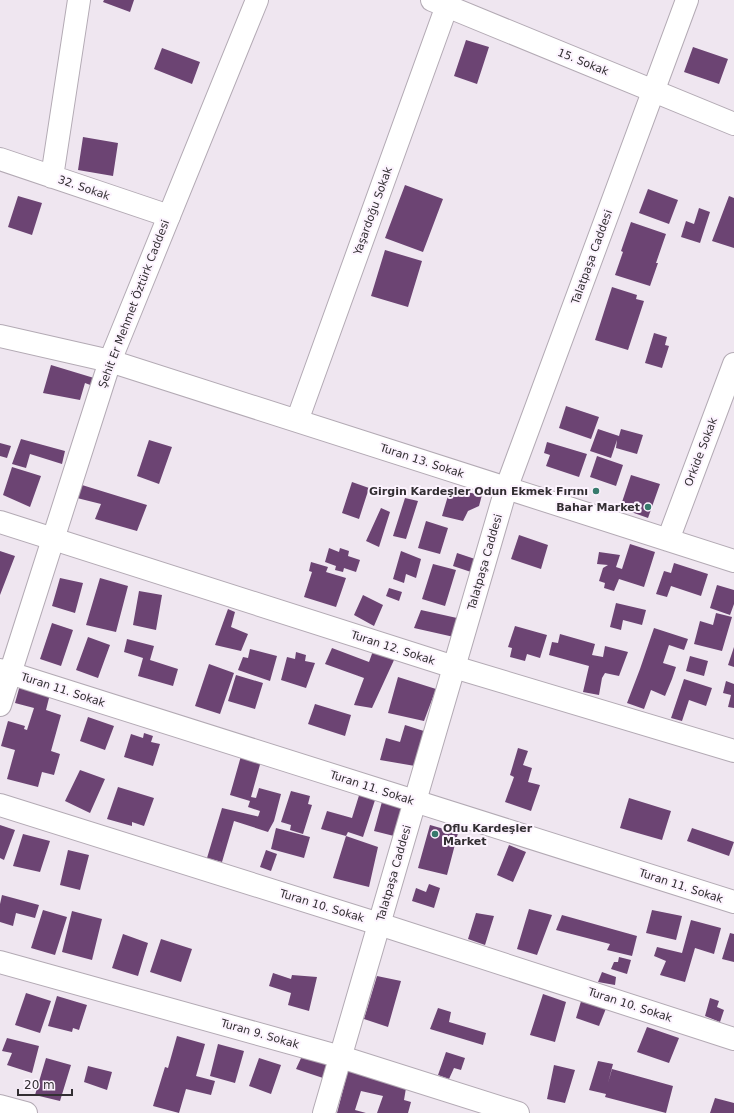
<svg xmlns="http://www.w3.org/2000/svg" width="734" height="1113" font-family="'DejaVu Sans',sans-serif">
  <rect width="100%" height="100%" fill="#efe6f0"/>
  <path fill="#6c4473" d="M104,0H134L130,12L103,2Z
    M466,40L489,47L477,84L454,76Z
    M693,47L728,59L719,84L684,72Z
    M162,48L200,62L192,84L154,69Z
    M83,137L118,143L113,176L78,170Z
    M405,185L443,199L423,252L385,238Z
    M648,189L678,200L669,224L639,213Z
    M18,196L42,203L32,235L8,227Z
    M729,196L734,198V248L712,241Z
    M699,208L710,212L700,243L681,237L686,221L694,224Z
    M631,222L666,234L656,263H658L650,286L615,275L623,252L621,251Z
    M385,250L422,261L408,307L371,296Z
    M612,287L637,295L636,299L644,301L628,350L595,340Z
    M654,333L667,337L665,345L669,346L662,368L645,363Z
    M51,365L94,378L93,386L85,383L80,400L43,393Z
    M566,406L599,417L591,439L559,428Z
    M598,429L619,436L621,429L643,435L637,454L616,448L617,440L611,458L590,451Z
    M21,439L65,451L62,464L30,454L26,468L12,464Z
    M149,440L172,447L159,484L137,476Z
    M547,442L587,454L579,477L546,466L550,455L544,453Z
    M0,443L11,446L7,458L0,456Z
    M597,456L623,465L616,486L590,477Z
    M12,467L41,476L30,507L3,495Z
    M631,475L660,484L648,518L620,508Z
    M352,482L369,488L359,519L342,513Z
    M82,485L147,505L137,531L95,519L101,504L77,498Z
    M450,489L482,495L479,506L468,511L463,521L442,516Z
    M405,498L418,501L406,539L393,536Z
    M381,508L390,512L379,547L366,541Z
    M426,521L448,528L440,554L418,548Z
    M519,535L548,545L541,569L511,559Z
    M630,544L655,552L644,587L619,579L614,591L604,588L605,583L599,581L603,568L608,565L597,564L599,552L620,555L616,567L622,569Z
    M329,548L339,552L340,548L349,551L348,556L360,560L356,572L344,568L343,572L335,570L336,566L325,562Z
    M0,551L15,556L0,595Z
    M401,551L421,559L416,578L406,574L404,583L393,579Z
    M457,553L475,559L471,572L453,566Z
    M311,562L328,567L326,572L346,578L336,607L304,597L312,572L309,571Z
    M674,563L708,574L701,596L671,586L667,597L656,594L664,571L671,573Z
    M433,564L456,570L445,606L422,599Z
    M60,578L83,583L75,613L52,606Z
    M100,578L128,586L116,632L86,625Z
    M717,585L734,590V604L730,615L710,608Z
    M389,588L402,592L399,601L386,596Z
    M139,591L162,595L156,630L133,625Z
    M363,595L383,605L374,626L354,615Z
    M616,603L646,610L642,625L623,620L621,630L610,627Z
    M228,609L235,612L231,627L248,634L241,651L215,645Z
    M421,610L457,618L454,637L414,628Z
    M716,613L732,617L722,651L694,644L700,621L713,625Z
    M52,623L73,630L61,666L40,659Z
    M515,626L547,635L540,658L527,654L525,661L510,657L512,648L508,647Z
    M654,628L688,639L684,650L669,645L663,663L676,667L672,679L665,696L651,690L644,709L627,703L640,669Z
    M560,634L595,644L592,655L603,657L605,646L628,652L619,676L605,673L602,678L599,695L583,692L589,666L549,655L552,642L558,643Z
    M88,637L110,645L98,678L76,670Z
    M127,639L154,646L150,660L178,669L173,686L138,676L143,658L124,652Z
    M734,647V667L728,665Z
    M332,648L369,662L373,651L394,660L372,708L354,705L364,678L325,664Z
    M250,649L277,656L270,681L238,670L243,657L248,658Z
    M296,652L306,655L305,661L315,663L306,688L281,680L287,657L295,659Z
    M690,656L708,661L704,676L686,671Z
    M209,664L234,673L220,714L195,706Z
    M236,675L263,683L255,709L228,701Z
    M398,677L436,689L424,721L388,713Z
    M684,679L712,688L706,706L689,700L682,721L671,718Z
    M726,681L734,684V708L728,707L731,695L723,693Z
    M20,685L50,694L46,710L61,715L51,751L60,754L54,775L42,772L38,787L7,779L15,750L1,746L8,721L25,726L24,729L27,730L34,708L15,703Z
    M315,704L351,715L345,736L308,724Z
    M88,717L114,726L105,750L80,741Z
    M405,725L427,732L415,766L380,760L386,738L400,742Z
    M144,733L153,736L151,742L160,744L153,766L124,757L131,734L143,738Z
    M518,748L528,751L523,765L532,768L528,782L540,785L531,811L505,802L514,777L510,775Z
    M241,756L261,761L251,797L256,798L259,788L281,794L274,821L268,832L234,821L222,862L207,858L222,808L264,818L258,817L260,811L248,807L250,801L230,795Z
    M80,770L105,779L90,813L65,801Z
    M118,787L154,798L144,826L132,822V826L107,819Z
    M361,789L377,794L363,837L348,832L346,836L321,829L327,811L352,818Z
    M291,791L310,796L308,804L312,805L303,834L290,830L291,825L281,822Z
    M383,798L404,804L394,836L374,831Z
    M629,798L671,811L662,840L620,828Z
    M0,825L15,830L4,860L0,858Z
    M430,825L458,833L447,875L418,868Z
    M276,828L310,837L304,858L271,849Z
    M692,828L734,842L729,856L687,841Z
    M23,834L50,841L40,872L13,866Z
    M346,836L378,847L369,887L333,878Z
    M509,845L526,852L513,882L497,875Z
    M68,850L89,855L80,890L60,885Z
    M266,850L277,854L271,871L260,867Z
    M429,884L440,888L434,908L412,901L416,888L426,892Z
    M2,895L39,905L35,918L16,913L13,926L0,922V904Z
    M529,909L552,915L537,955L517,949Z
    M43,910L67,917L55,955L31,948Z
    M652,910L682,916L676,940L646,933Z
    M72,911L102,919L92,960L62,952Z
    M476,913L494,916L485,945L468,939Z
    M562,915L637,936L632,956L607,950L610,944L556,930Z
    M691,920L721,928L714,954L695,948L685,982L660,975L666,961L654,956L657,947L682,953Z
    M730,933L734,934V962L722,959Z
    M123,934L148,943L138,976L112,968Z
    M161,939L192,949L181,982L150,972Z
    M619,957L631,960L627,974L611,969L614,962H618Z
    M602,972L616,977L615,985L598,982Z
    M273,973L291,979L292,975L317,977L309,1011L288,1005L291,993L269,986Z
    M377,976L401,981L388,1027L364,1019Z
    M26,993L51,1001L40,1033L15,1025Z
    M543,994L566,1002L555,1042L530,1035Z
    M57,996L87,1005L79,1030L73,1028L72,1032L48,1026Z
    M582,998L607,1006L599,1026L576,1018Z
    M710,998L719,1001L717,1007L724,1010L720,1022L705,1016Z
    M438,1008L451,1012L449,1022L486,1033L483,1045L430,1029Z
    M647,1027L679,1038L669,1063L637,1052Z
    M177,1036L205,1044L196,1076L215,1081L211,1095L186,1089L179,1113L153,1106L165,1067L168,1068Z
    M7,1038L39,1046L32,1073L7,1065L12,1053L2,1051Z
    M218,1044L244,1051L235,1083L210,1076Z
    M446,1052L465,1058L461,1070L454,1068L449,1079L438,1075Z
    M302,1056L327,1064L323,1078L296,1069Z
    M46,1058L71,1065L60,1101L35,1095Z
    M259,1058L281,1065L271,1094L249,1086Z
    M598,1061L613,1064L608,1083L612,1069L673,1086L666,1113L605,1097L606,1094L589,1090Z
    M554,1065L575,1070L565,1103L547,1099Z
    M88,1066L112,1072L107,1090L84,1082Z
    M348,1071L406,1088L404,1100L411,1102L408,1113H377L383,1096L361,1091L355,1110L366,1113H337Z
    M715,1098L734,1103V1113H710Z"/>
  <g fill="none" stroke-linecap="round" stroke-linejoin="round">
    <defs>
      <path id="street" d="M432,0L734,124
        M0,159L169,216
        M52,177L79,0
        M110,361L734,561
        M297,421L449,0
        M0,522L454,667L734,751
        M668,540L734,364
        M0,670L734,902
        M0,805L379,924L734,1039
        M0,962L341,1057L518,1113
        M0,1106L26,1113"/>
      <path id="secondary" d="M0,336L110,361
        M0,705L110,361L257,0
        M324,1113L506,489L687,0"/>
    </defs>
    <use href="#street" stroke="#b3aab4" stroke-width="24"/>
    <use href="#secondary" stroke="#b3aab4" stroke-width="24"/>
    <use href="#street" stroke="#fff" stroke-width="22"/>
    <use href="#secondary" stroke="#fff" stroke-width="22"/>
  </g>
  <g fill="#377a6c" stroke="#fcf3fe" stroke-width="1.5">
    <circle cx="596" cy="491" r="4"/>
    <circle cx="648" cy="507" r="4"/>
    <circle cx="435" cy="834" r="4"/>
  </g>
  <g text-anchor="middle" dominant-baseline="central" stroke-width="4" stroke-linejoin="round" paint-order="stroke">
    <g font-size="11" fill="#322e32" stroke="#fcf3fe">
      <text transform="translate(583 62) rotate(22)">15. Sokak</text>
      <text transform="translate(84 188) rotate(19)">32. Sokak</text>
      <text transform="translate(373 211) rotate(-70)">Yaşardoğu Sokak</text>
      <text transform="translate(592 257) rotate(-70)">Talatpaşa Caddesi</text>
      <text transform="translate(134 304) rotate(-69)">Şehit Er Mehmet Öztürk Caddesi</text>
      <text transform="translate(701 452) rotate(-69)">Orkide Sokak</text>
      <text transform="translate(422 461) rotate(18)">Turan 13. Sokak</text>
      <text transform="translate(485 562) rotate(-74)">Talatpaşa Caddesi</text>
      <text transform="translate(393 648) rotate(18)">Turan 12. Sokak</text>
      <text transform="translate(63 690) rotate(18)">Turan 11. Sokak</text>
      <text transform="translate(372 788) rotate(18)">Turan 11. Sokak</text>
      <text transform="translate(394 873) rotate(-74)">Talatpaşa Caddesi</text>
      <text transform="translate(681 886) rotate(18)">Turan 11. Sokak</text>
      <text transform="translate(322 906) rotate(17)">Turan 10. Sokak</text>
      <text transform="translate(630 1005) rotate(18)">Turan 10. Sokak</text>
      <text transform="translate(260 1034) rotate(16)">Turan 9. Sokak</text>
    </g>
    <g font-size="11" font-weight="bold" fill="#322e32" stroke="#fcf3fe" text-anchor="end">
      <text x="588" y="491">Girgin Kardeşler Odun Ekmek Fırını</text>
      <text x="640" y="507">Bahar Market</text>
      <text x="443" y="828" text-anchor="start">Oflu Kardeşler<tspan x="443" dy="13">Market</tspan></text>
    </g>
  </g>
  <path d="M18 1089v6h54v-6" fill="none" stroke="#322e32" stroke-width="2"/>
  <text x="24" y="1089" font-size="12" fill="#322e32" stroke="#fcf3fe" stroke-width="3" paint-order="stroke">20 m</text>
</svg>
